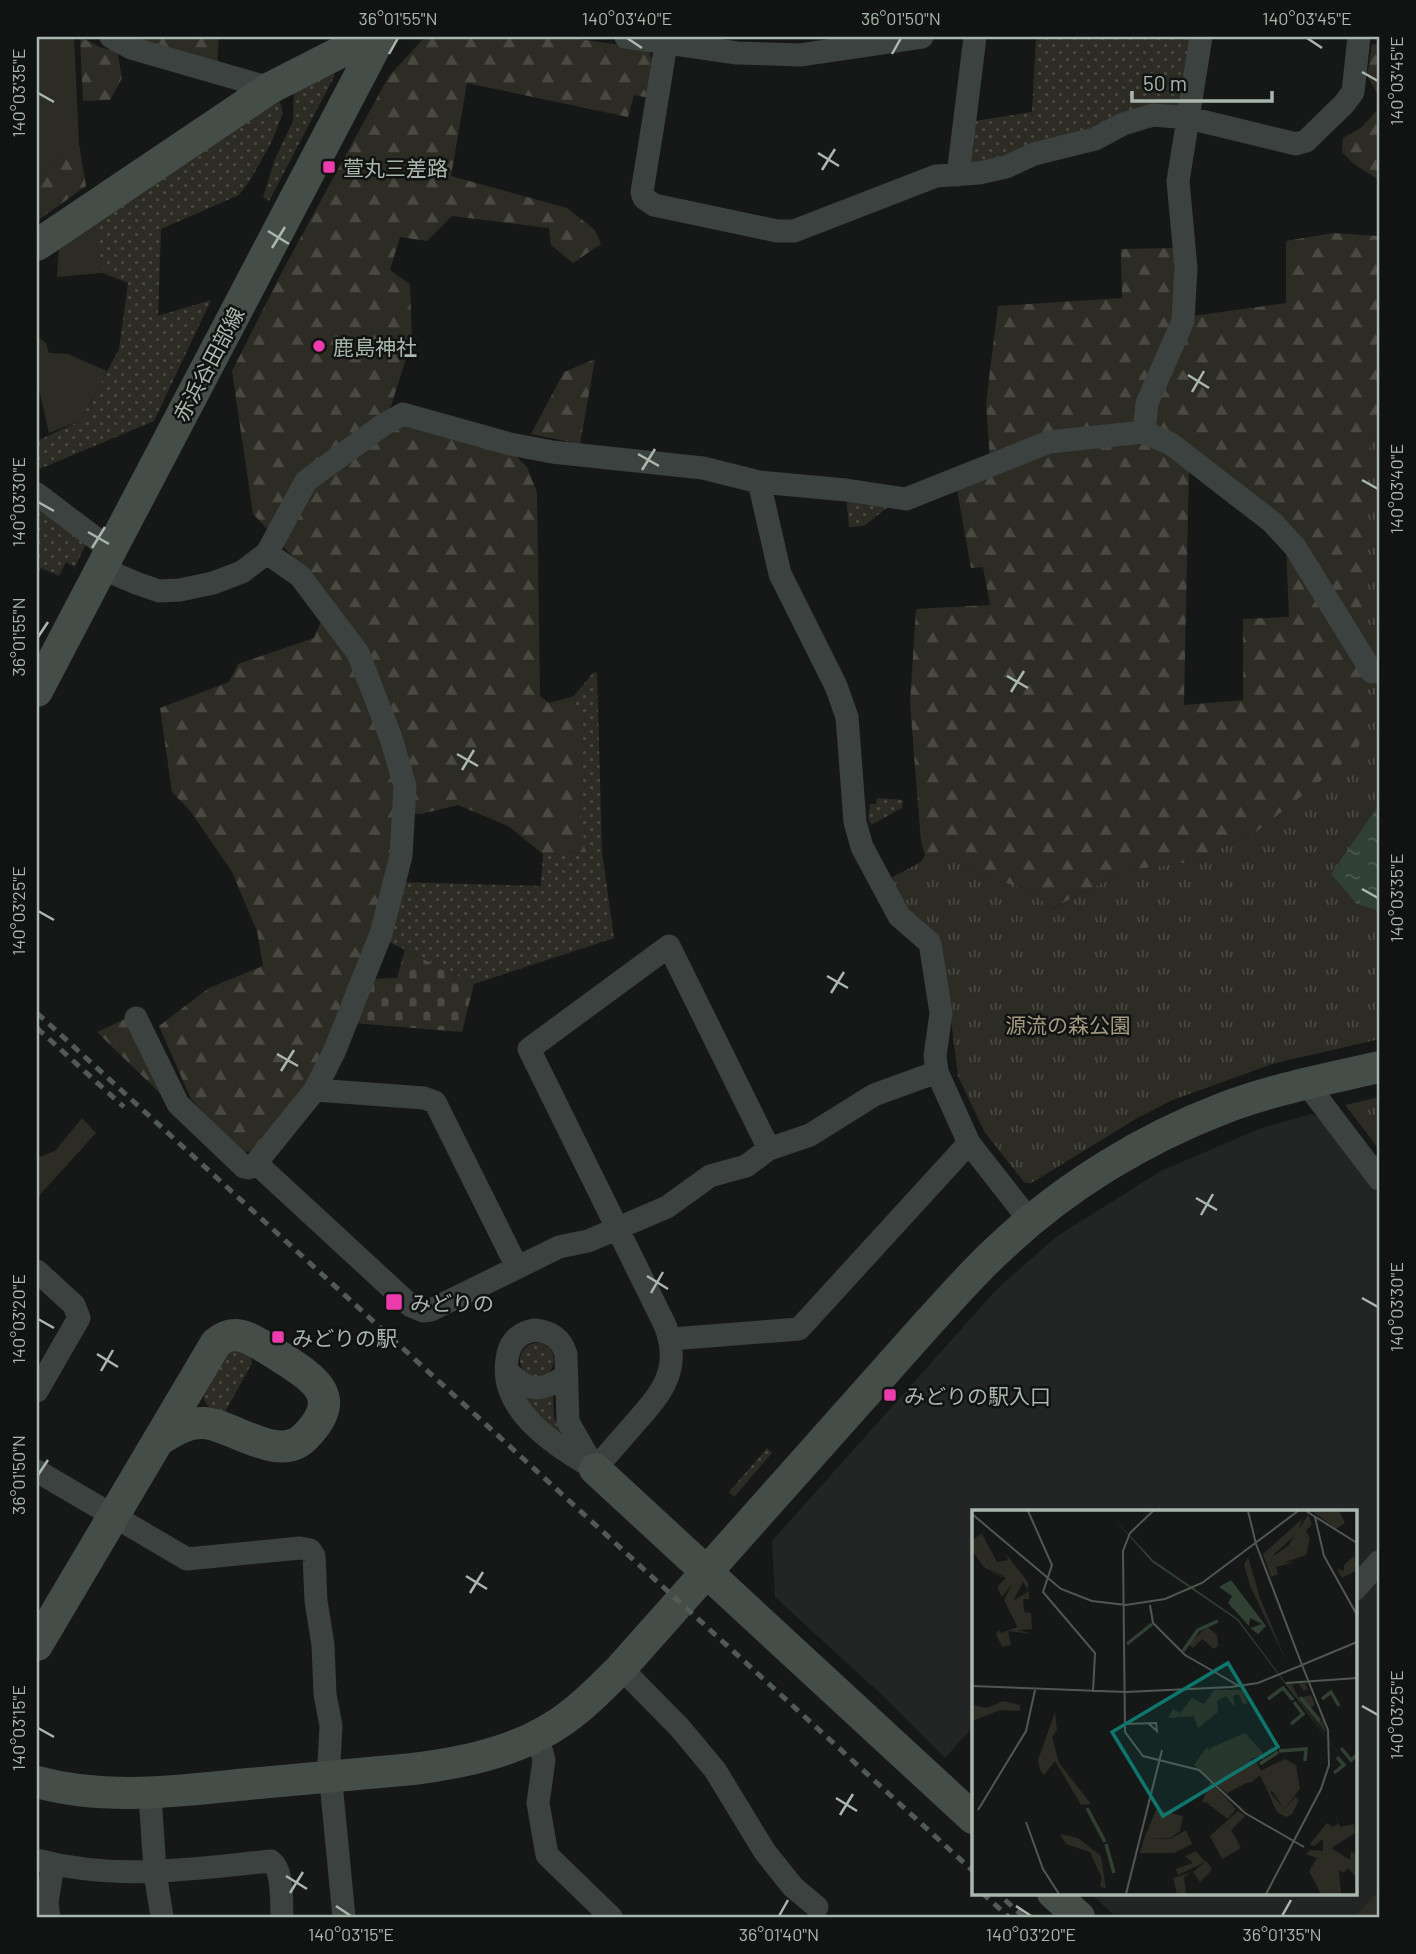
<svg xmlns="http://www.w3.org/2000/svg" width="1416" height="1954" font-family="Barlow,'Noto Sans JP',sans-serif">
  <defs>
    <pattern id="grass-dots" width="8" height="8" patternUnits="userSpaceOnUse" patternTransform="scale(1.75)"><rect width="8" height="8" fill="#2d2c24"/><path d="M2 2h.1M6 6h.1" fill="none" stroke="#494841" stroke-width="1.8" stroke-linecap="round"/></pattern>
    <pattern id="forest-firs" width="22" height="20" patternUnits="userSpaceOnUse" patternTransform="scale(1.75)"><rect width="22" height="20" fill="#2d2c24"/><path d="M5 1l3.5 6h-7zM16 11l3.5 6h-7z" fill="#494841"/></pattern>
    <pattern id="cemetery-stones" width="16" height="16" patternUnits="userSpaceOnUse" patternTransform="scale(1.75)"><rect width="16" height="16" fill="#2d2c24"/><path d="M2 7V4a2 2 0 0 1 4 0v3zM10 15v-3a2 2 0 0 1 4 0v3z" fill="#494841"/></pattern>
    <pattern id="park-tufts" width="24" height="20" patternUnits="userSpaceOnUse" patternTransform="scale(1.75)"><rect width="24" height="20" fill="#2d2c24"/><path d="M3 7l-1-3M5 7V3M7 7l1-3M15 17l-1-3M17 17v-4M19 17l1-3" fill="none" stroke="#494841"/></pattern>
    <pattern id="water-ripples" width="26" height="14" patternUnits="userSpaceOnUse" patternTransform="scale(1.75)"><rect width="26" height="14" fill="#304033"/><path d="M2 4q2-2 4 0t4 0M15 11q2-2 4 0t4 0" fill="none" stroke="#4b594e"/></pattern>
  </defs>
  <rect width="100%" height="100%" fill="#161817"/>
  <path fill="#222524" d="M1311,1114L1319,1117L1379,1195V1548L1355,1575V1511H973V1727L945,1758L884,1697L775,1597L772,1541L997,1289L1056,1237L1161,1171L1259,1129Z
    M1379,1575V1917H1116L1090,1893H1355V1601Z"/>
  <path fill="url(#grass-dots)" d="M1036,37H1192L1179,106L974,169L969,161L974,121L1032,112Z
    M327,71L335,75L269,201L263,197L275,159L293,121L294,89Z
    M278,95L283,113L272,141L251,179L239,195L161,229L158,316L211,300L154,421L37,470V441L80,421L119,349L128,283L103,273L93,220Z
    M846,497L893,503L864,526L849,527Z
    M37,504L87,542L75,567L66,562L59,576L41,568L37,573Z
    M597,672L602,852L614,938L474,984L383,939L398,882L541,886L543,854L584,852L579,795V719L574,696L593,673Z
    M877,798L903,800L902,808L871,825L868,817L870,804H876Z
    M520 1360a17 17 0 1 1 34 0a17 17 0 1 1-34 0Z
    M232,1348L251,1355L252,1363L225,1412L218,1414C185,1396 217,1368 232,1348Z
    M553,1392L554,1417L567,1449L521,1394Z
    M767,1448L772,1453L734,1497L729,1492Z"/>
  <path fill="url(#forest-firs)" fill-rule="evenodd" d="M80,37L102,48L117,51L122,78L110,100L83,101Z
    M128,37H219L217,64Z
    M425,37H564L648,49L653,63L649,98L634,95L628,117L467,83L451,176L567,208L595,230L601,244L573,263L551,245L549,228L452,216L427,241L400,237L390,270L410,284L412,340L389,412L513,453L527,467L537,492L540,696L549,703L574,696L579,719V795L585,852L543,854L508,826L458,805L421,814L398,813L383,910L332,1042L306,1088L256,1151L239,1152L191,1099L159,1026L209,988L263,966L257,931L232,872L191,812L172,792L160,708L229,682L238,664L314,638L331,598L253,514L232,371L284,268L389,76Z
    M1372,44L1379,45V96L1367,76Z
    M1379,108V180L1354,164L1342,152L1343,138L1361,128Z
    M79,144L86,186L37,221V171L47,169Z
    M1333,233L1379,236V425L1370,439L1379,762V1039L1275,1063L1172,1100L1137,1118L1031,1183L1024,1182L984,1131L980,1075L1256,832L1190,862L1124,871L1050,910L1035,892L990,878L944,856L925,855L921,842L910,703L916,609L990,605L983,567L971,568L957,490L991,475L986,403L998,306L1122,298L1121,249L1179,248L1178,318L1286,303V241ZM1189,467L1286,543L1289,617L1243,619V700L1184,705Z
    M595,359L580,444L531,434L564,372Z
    M127,1018L167,1100L97,1032Z"/>
  <path fill="url(#cemetery-stones)" d="M405,950L474,984L462,1032L353,1023L371,979L397,978Z"/>
  <path fill="url(#park-tufts)" d="M1379,425V1039L1275,1063L1172,1100L1137,1118L1031,1183L1024,1182L984,1131L958,1076L941,938L906,907L889,879L921,862L925,855L944,856L990,878L1035,892L1051,910L1124,871L1190,862L1256,832L1357,752L1369,712L1359,667L1370,439Z
    M1379,1097V1149L1345,1105Z"/>
  <path fill="#2d2c24" d="M37,37H74L79,144L47,169L37,171Z
    M93,220L103,273L57,277L59,244Z
    M37,336L46,343L49,353L68,354L107,371L80,421L49,433L37,381Z
    M82,1118L96,1133L37,1198V1158L55,1151Z
    M1379,1890V1917H1355Z"/>
  <path fill="url(#water-ripples)" d="M1379,805V911L1357,904L1331,874Z"/>
  <g fill="none" stroke-linecap="round" stroke-linejoin="round">
    <path stroke="#3c423f" stroke-width="23" d="M111,37L131,48L270,88
      M626,37L737,53L800,55L922,37
      M666,44L642,192L644,198L654,205L777,231H794L936,176L979,173L1006,167L1034,154L1095,139L1123,124L1153,115L1189,118L1296,144L1306,141L1344,104L1353,92L1359,37
      M958,175L975,37
      M1144,432L1147,403L1183,321L1186,268L1178,181L1201,37
      M759,482L780,574L836,686L847,717L855,822L862,847L899,916L930,943L941,1013L935,1056L937,1072L969,1143L1030,1221
      M37,494L111,550
      M101,568L136,583L159,591L180,590L213,583L242,572L267,553L306,481L383,425L403,414L510,444L552,452L703,468L759,482L846,490L906,499L1049,442L1144,432L1171,444L1272,522L1295,547L1372,672
      M136,1018L178,1104L244,1167L249,1168L256,1163L315,1090L335,1050L359,989L381,934L401,856L405,786L391,738L358,653L300,576L267,553
      M1307,1084L1379,1179
      M315,1090L424,1098L435,1102L517,1267
      M256,1163L411,1306L423,1311L431,1310L559,1247L588,1241L667,1207L710,1176L746,1166L769,1149L810,1135L874,1095L937,1072
      M37,1271L74,1305L79,1318L37,1391
      M535,1330C551,1332 561,1338 566,1354L568,1422L595,1469C555,1446 495,1408 508,1354C511,1340 521,1332 535,1330Z
      M671,1339L799,1329L969,1143
      M507,1371C529,1393 540,1392 566,1376
      M595,1469C608,1454 621,1439 635,1423C663,1392 682,1368 665,1325L529,1049L669,946L769,1149
      M37,1471L187,1559L300,1548L310,1550L314,1556L316,1601L323,1645L325,1694L331,1726L329,1762L344,1917
      M1355,1589L1379,1562
      M621,1668L680,1728L715,1770L765,1852L793,1887L817,1907
      M537,1735L544,1760L538,1803L547,1855L611,1917
      M150,1794L155,1872L162,1917
      M37,1860C117,1881 190,1869 271,1861C284,1871 281,1902 282,1917
      M49,1917L47,1903L53,1864"/>
    <path stroke="#454d49" stroke-width="32" d="M37,245L270,88L370,37
      M37,691L380,37
      M595,1469L973,1818
      M37,1645L216,1343C223,1338 227,1335 236,1335C250,1336 267,1349 279,1356C313,1378 346,1396 305,1437C279,1464 233,1425 204,1423C187,1422 173,1431 159,1440
      M37,1782C107,1801 177,1791 248,1784C303,1779 358,1774 413,1769C469,1762 529,1749 574,1712C591,1699 606,1683 621,1668L929,1322C953,1296 976,1269 1003,1245C1066,1186 1143,1139 1224,1108C1274,1089 1327,1079 1379,1067
      M1053,1893L1079,1917"/>
    <path stroke="#525a56" stroke-width="5" stroke-dasharray="9 7" stroke-linecap="butt" d="M37,1013L973,1871
      M37,1028L124,1107
      M982,1893L1009,1917
      M1005,1900L1024,1917"/>
  </g>
  <path fill="none" stroke="#a9b7ae" stroke-width="2.5" d="M627,38L642,48M1307,38L1322,48M389,54L398,38M892,54L901,38M1362,72L1378,81M38,93L54,102M818,153L839,166M822,170L835,149M268,231L289,244M272,248L285,227M1188,375L1209,388M1192,392L1204,371M638,454L659,466M642,470L655,449M1362,480L1378,489M38,502L54,511M88,532L109,544M92,548L105,527M38,637L48,622M1007,676L1028,688M1011,692L1024,671M457,754L478,766M462,770L474,750M1362,889L1378,898M38,911L54,920M827,976L848,988M831,993L844,972M277,1054L298,1066M281,1071L294,1050M1196,1198L1217,1210M1201,1215L1213,1194M647,1276L668,1289M651,1293L663,1272M1362,1298L1378,1307M38,1319L54,1328M97,1354L118,1367M101,1371L113,1350M38,1475L48,1460M466,1576L487,1589M470,1593L483,1572M1362,1706L1378,1715M38,1728L54,1737M836,1798L857,1811M840,1815L853,1794M286,1876L307,1889M290,1893L303,1872M336,1906L351,1916M1016,1906L1031,1916M779,1916L788,1900M1282,1916L1291,1900"/>
  <g fill="#eb3bad" stroke="#111312" stroke-width="2.5">
    <rect x="322" y="160" width="14" height="14" rx="3.5"/>
    <circle cx="319" cy="346" r="7"/>
    <rect x="385" y="1293" width="18" height="18" rx="3.5"/>
    <rect x="271" y="1330" width="14" height="14" rx="3.5"/>
    <rect x="883" y="1388" width="14" height="14" rx="3.5"/>
  </g>
  <g text-anchor="middle" dominant-baseline="central" stroke-width="5" stroke-linejoin="round" paint-order="stroke">
    <g font-size="21" fill="#a9b7ae" stroke="#111312" text-anchor="start">
      <text x="343" y="167">萱丸三差路</text>
      <text x="333" y="346">鹿島神社</text>
      <text x="410" y="1302">みどりの</text>
      <text x="292" y="1337">みどりの駅</text>
      <text x="904" y="1395">みどりの駅入口</text>
    </g>
    <g font-size="21" fill="#a9b7ae" stroke="#111312">
      <text transform="translate(208 364) rotate(-62)">赤浜谷田部線</text>
    </g>
    <g font-size="21" fill="#a29980" stroke="#111312">
      <text x="1068" y="1024">源流の森公園</text>
    </g>
  </g>
  <g transform="translate(972 1510)">
    <rect width="385" height="385" fill="#161817"/>
    <path d="M330,9L326,23L303,43L299,53L322,52L304,57L306,64L299,67L291,44ZM10,24L25,52L36,50L34,44L56,72V80L51,72L41,91L57,81V89H51L52,102L59,103L60,119L46,120L60,124L36,121L39,135L30,137L24,124L27,120L29,123L45,117L46,118L32,90L40,74L30,87L25,77L34,68L19,59L4,30ZM276,47L288,88L315,153L279,78L272,55ZM326,173L320,175L327,188L339,185L343,194L338,199L348,212L351,210L354,223L314,174L333,173L336,179L332,181ZM31,191L48,195V201L28,200L0,211V195L15,198ZM83,202L85,220L80,227L87,253L119,294L109,295L83,251L72,265L68,260L66,250ZM288,265H290L302,280L298,282L312,299L323,287L327,290L320,304L314,307L305,302ZM252,286L264,299L256,309L235,293L242,294Z" fill="#2d2c24"/>
    <path d="M340,1H367L373,13L364,19ZM336,5L340,14L334,21L338,28L334,45L301,56L299,48L316,36ZM13,20L4,30L19,59L33,69L12,57L0,41V31ZM381,37L385,60L370,68L365,59L372,61V55L382,46ZM235,117L245,125L246,136L242,139L230,129L221,138L216,134ZM242,180H270L276,193L271,194L267,184L261,186L263,197L254,186L245,191L246,202L226,218L222,206L196,208L201,199L208,203L220,188L232,194ZM273,223L292,244L302,235L291,250L288,246L278,249L286,262L313,249L324,255L328,279L312,299L290,265L255,283L222,255L227,249L251,256L239,247L238,238ZM363,304L368,317L382,314L383,323L359,338L378,350L379,341L385,345V368L376,358L372,363L367,360L369,384H349L337,361L345,348L334,344L338,340L351,341V329L342,336L338,334L355,313L361,317L366,314ZM88,324L106,328L129,346L134,379L128,376L130,368L118,342L94,334ZM234,351L240,359L236,364L228,372L221,362L212,367L214,384H205L201,368L221,362Z" fill="#2d2c24"/>
    <path d="M235,237L251,257L260,260L283,250L290,262L280,272L265,275L255,283L222,255ZM238,272L252,286L245,294L230,292ZM214,320L220,334L202,343H168L172,329H198Z" fill="#2d2c24"/>
    <path d="M184,300L211,306L208,321L198,328L172,329ZM266,301L273,306L259,320L269,338L250,349L238,326ZM224,341L233,352L206,365L204,359L221,353L213,346Z" fill="#2d2c24"/>
    <path d="M143,10L181,50L266,109L385,268L265,110L180,52ZM259,70L294,116L286,124L278,118L290,114L278,108L277,116L256,93L260,86L247,77Z" fill="#304033"/>
    <path fill="none" stroke="#304033" stroke-width="3.5" d="M155,134L180,114M211,141L226,120L246,111M328,187L348,211M296,189L311,178L321,190M350,189L359,182L367,196M319,214L331,204L322,192M369,238L379,250L385,245M307,241L334,239L333,251M288,254L306,242M362,263L372,255L365,247M115,298L133,332M134,334L142,363"/>
    <path fill="none" stroke="#515853" stroke-width="2" d="M56,1L80,55L71,82L123,143L121,182M181,1L158,23L151,41L153,222L171,246L227,260L273,303L332,337M276,1L284,34M334,1L385,33M0,4L89,79L120,91L154,95L193,89L230,73L326,1M343,7L352,46L385,105M284,34L330,155L385,132M178,95L181,113L213,145L267,176M314,173L385,168M0,176L154,182L259,177L286,173L330,155L356,220L357,255L349,279L294,384M151,214L184,213L185,221L176,213M6,300L54,221L63,180M54,312L71,359L87,384M154,384L190,240"/>
    <path fill="#0f766e" fill-opacity="0.15" stroke="#0f766e" stroke-width="3.5" d="M256,153L306,237L191,306L140,222Z"/>
    <rect width="385" height="385" fill="none" stroke="#a9b7ae" stroke-width="3.5"/>
  </g>
  <rect width="1416" height="1954" fill="none" stroke="#111312" stroke-width="77"/>
  <path d="M1132 91v10h140v-10" fill="none" stroke="#a9b7ae" stroke-width="3.5"/>
  <text x="1143" y="91" font-size="21" fill="#a9b7ae" stroke="#111312" stroke-width="5" paint-order="stroke">50 m</text>
  <rect x="38" y="38" width="1340" height="1878" fill="none" stroke="#a9b7ae" stroke-width="2.5"/>
  <g font-size="18" text-anchor="middle" fill="#a9b7ae">
    <text x="398" y="25">36°01'55"N</text>
    <text x="627" y="25">140°03'40"E</text>
    <text x="901" y="25">36°01'50"N</text>
    <text x="1307" y="25">140°03'45"E</text>
    <text transform="translate(1397 81) rotate(-90)" y="6">140°03'45"E</text>
    <text transform="translate(19 93) rotate(-90)" y="6">140°03'35"E</text>
    <text transform="translate(1397 489) rotate(-90)" y="6">140°03'40"E</text>
    <text transform="translate(19 502) rotate(-90)" y="6">140°03'30"E</text>
    <text transform="translate(19 637) rotate(-90)" y="6">36°01'55"N</text>
    <text transform="translate(1397 898) rotate(-90)" y="6">140°03'35"E</text>
    <text transform="translate(19 911) rotate(-90)" y="6">140°03'25"E</text>
    <text transform="translate(1397 1307) rotate(-90)" y="6">140°03'30"E</text>
    <text transform="translate(19 1319) rotate(-90)" y="6">140°03'20"E</text>
    <text transform="translate(19 1475) rotate(-90)" y="6">36°01'50"N</text>
    <text transform="translate(1397 1715) rotate(-90)" y="6">140°03'25"E</text>
    <text transform="translate(19 1728) rotate(-90)" y="6">140°03'15"E</text>
    <text x="351" y="1941">140°03'15"E</text>
    <text x="779" y="1941">36°01'40"N</text>
    <text x="1031" y="1941">140°03'20"E</text>
    <text x="1282" y="1941">36°01'35"N</text>
  </g>
</svg>
